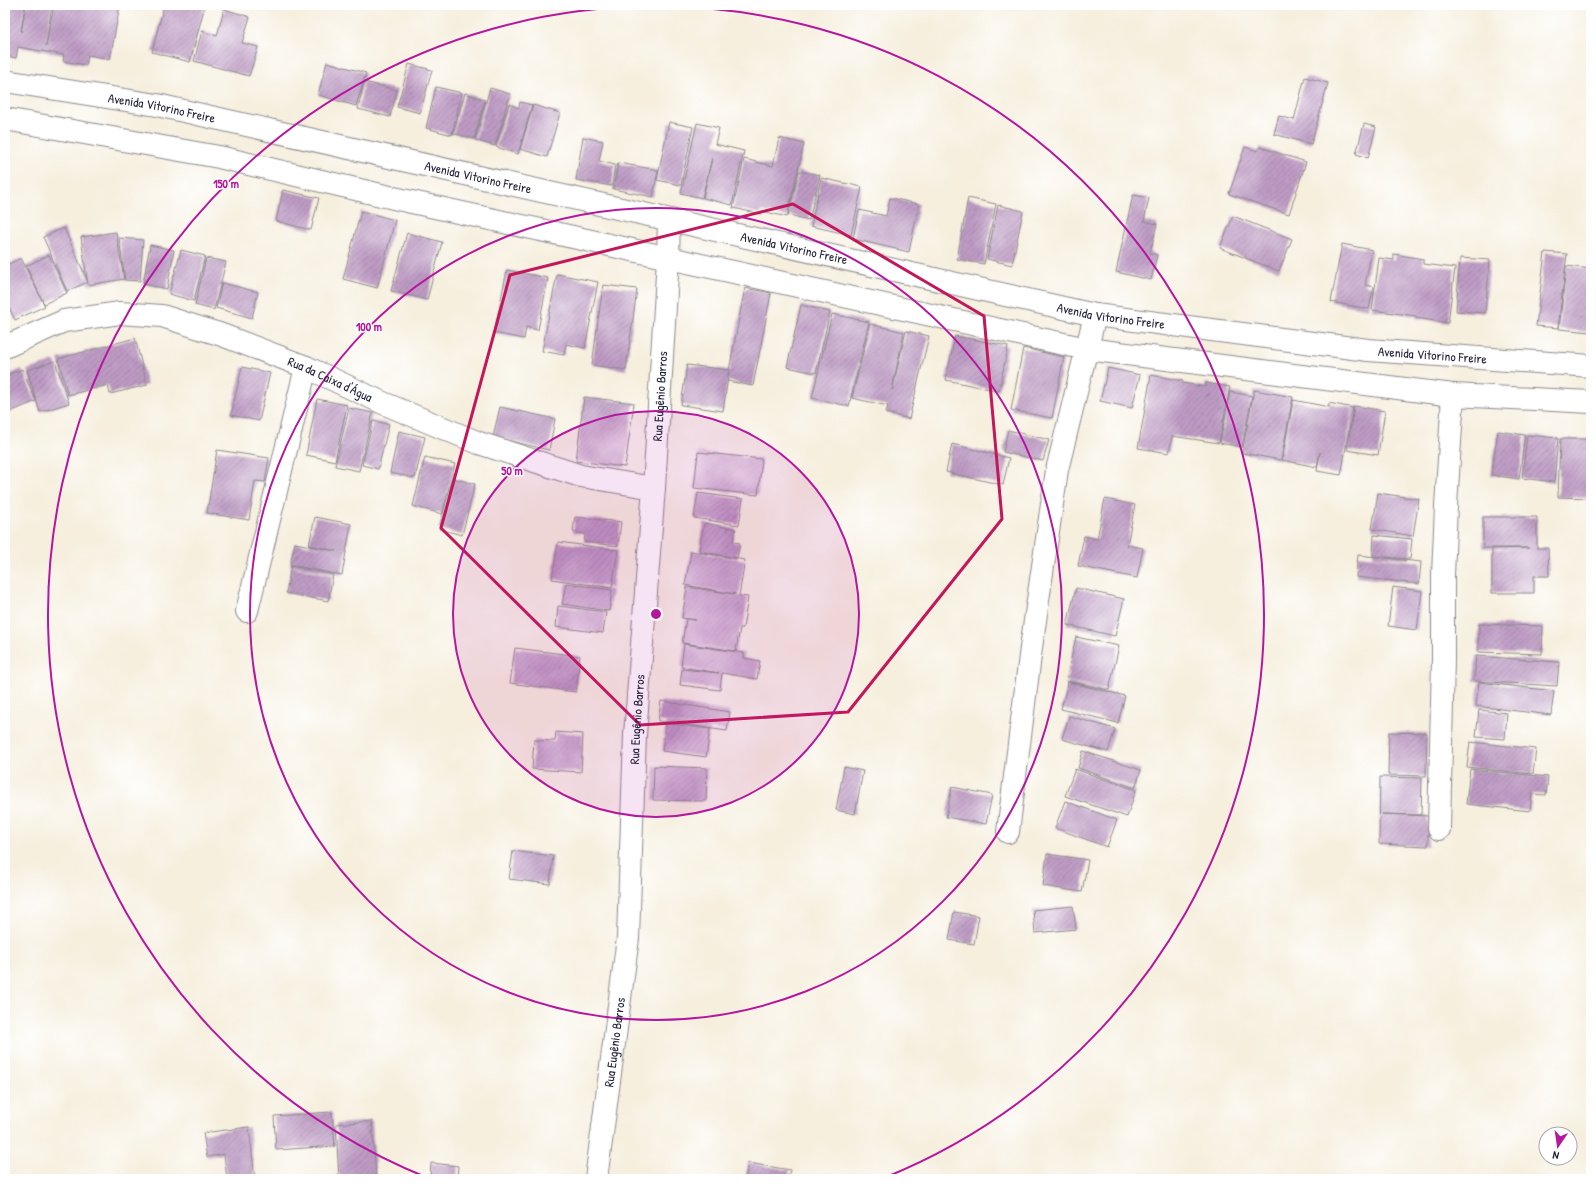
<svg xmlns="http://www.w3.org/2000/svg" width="1596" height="1184" font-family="'Patrick Hand',sans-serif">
  <defs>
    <pattern id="building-hatch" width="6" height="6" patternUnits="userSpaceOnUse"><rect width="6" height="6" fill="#be9bc4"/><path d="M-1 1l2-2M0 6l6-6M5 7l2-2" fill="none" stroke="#9a7ea0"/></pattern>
  </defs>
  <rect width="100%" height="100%" fill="#fff"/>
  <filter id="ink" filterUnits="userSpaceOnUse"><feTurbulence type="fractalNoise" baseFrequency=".025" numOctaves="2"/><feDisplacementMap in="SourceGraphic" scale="8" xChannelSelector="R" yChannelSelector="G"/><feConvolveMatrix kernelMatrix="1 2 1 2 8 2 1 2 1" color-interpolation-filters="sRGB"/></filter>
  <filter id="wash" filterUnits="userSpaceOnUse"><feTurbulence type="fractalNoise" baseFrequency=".012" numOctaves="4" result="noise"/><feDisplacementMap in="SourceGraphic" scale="16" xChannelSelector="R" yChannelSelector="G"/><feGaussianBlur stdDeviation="0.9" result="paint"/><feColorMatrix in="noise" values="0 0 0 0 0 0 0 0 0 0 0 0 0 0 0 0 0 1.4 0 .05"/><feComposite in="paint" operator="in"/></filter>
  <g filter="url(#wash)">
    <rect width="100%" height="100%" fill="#f6efde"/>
    <g id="blocks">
      <path fill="url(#building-hatch)" d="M5,5H25L21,32L26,5H52L46,46L54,5L72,7L73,5H97L96,10L97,5H120L110,59L88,55L86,65L63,61L64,55L18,47L16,58L5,56Z
        M164,5H205L190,62L152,52Z
        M224,9L250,17L242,43L258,47L249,76L194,61L202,31L217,36Z
        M327,62L366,73L356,106L318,95Z
        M409,64L432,70L420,113L397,107Z
        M1305,77L1328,83L1311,144L1274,134L1279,116L1294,120Z
        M364,82L397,90L390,117L358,109Z
        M436,87L462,93L452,135L426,128Z
        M490,88L510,94L495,146L475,140Z
        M465,93L485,100L474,139L453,133Z
        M520,102L532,105L518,154L496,147L509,104L519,108Z
        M533,105L560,113L547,157L520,149Z
        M669,122L693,127L681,185L657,180Z
        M697,123L719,128L715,144L744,151L732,205L703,198L712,158L702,198L681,193Z
        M1364,124L1376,127L1368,158L1356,154Z
        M583,137L603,141L599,161L615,165L612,186L576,180Z
        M779,138L804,144L787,217L762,211L761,214L733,208L744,159L773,166Z
        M1245,147L1258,151L1260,147L1306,162L1289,214L1229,194Z
        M618,163L658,170L653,197L613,189Z
        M799,171L820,175L809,220L788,215Z
        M821,178L862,187L851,235L811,226Z
        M283,190L319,198L311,230L276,221Z
        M1133,195L1149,198L1144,221L1157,224L1150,253L1157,255L1151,280L1116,272Z
        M890,198L919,204L909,252L853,239L859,210L886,216Z
        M968,198L996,204L984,264L957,259Z
        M998,205L1023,211L1012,265L987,259Z
        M361,211L395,220L377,288L343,279Z
        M1233,216L1292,239L1279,271L1220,248Z
        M64,228L88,282L67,291L43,237Z
        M116,232L124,279L88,285L81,237Z
        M407,233L442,242L427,300L391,291Z
        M119,238L143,240L140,281L125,280Z
        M1342,244L1372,250L1365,285L1374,287L1369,309L1331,302Z
        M150,245L174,250L167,289L143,284Z
        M181,250L205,256L194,301L169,294Z
        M1545,252L1567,254L1558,328L1536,326Z
        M1394,254L1423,259V264L1455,268L1448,323L1416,318V316L1372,310L1379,258L1394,260Z
        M49,255L67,293L44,304L26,266Z
        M21,258L45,306L15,320L5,299V266Z
        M206,258L226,262L214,310L195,305Z
        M1460,258L1490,260L1485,313L1456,311Z
        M1566,266L1591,269V332L1559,329Z
        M507,270L548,278L538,330L526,327L524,339L494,333Z
        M557,274L598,282L585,348L566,344L564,355L542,351Z
        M222,283L258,292L252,318L216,308Z
        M603,285L637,289L626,370L592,365Z
        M745,288L771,293L753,386L727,381Z
        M801,305L830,312L816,373L787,367Z
        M832,314L869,322L849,406L812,398Z
        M870,324L904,332L892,390L906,331L929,336L909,419L886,413L888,406L852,398Z
        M955,336L1008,346L999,391L946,380Z
        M135,338L147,385L110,394L108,385L68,395L58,359Z
        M1023,348L1064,357L1052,418L1011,410Z
        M55,361L69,403L40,412L27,370Z
        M687,365L729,370L723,411L681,405Z
        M242,367L270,373L259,421L231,415Z
        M1108,368L1140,375L1132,408L1100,401Z
        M22,369L36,401L5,414V376Z
        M1151,375L1183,381L1182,383L1205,387L1206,383L1230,387L1219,443L1172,436L1169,453L1138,448Z
        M1254,390L1293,397L1281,460L1242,453Z
        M1230,392L1252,396L1242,447L1220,443Z
        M584,397L634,403L625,467L576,461Z
        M317,399L347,405L335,461L306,455Z
        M1293,400L1329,407V403L1353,408L1341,475L1317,471L1320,452L1317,467L1282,460Z
        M1354,406L1385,411L1378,455L1347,450Z
        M500,407L555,419L549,450L493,437Z
        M349,408L373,413L359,471L335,466Z
        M373,421L389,424L378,469L362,465Z
        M1008,430L1049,440L1043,461L1003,452Z
        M399,431L425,437L415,478L390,473Z
        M1498,431L1525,435L1519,479L1491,475Z
        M1527,435L1558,438L1554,482L1522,478Z
        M1560,439H1591V498L1558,497Z
        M952,444L1009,458L1003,485L946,472Z
        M217,450L269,458L265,482L255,481L249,520L207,513Z
        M698,452L762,459L758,495L694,488Z
        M425,457L455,464L442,514L413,506Z
        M453,478L475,484L462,535L439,529Z
        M698,493L743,499L739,525L694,518Z
        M1378,493L1419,499L1413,536L1372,529Z
        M1105,499L1135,505L1127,545L1143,548L1137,578L1078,566L1084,536L1097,539Z
        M315,517L351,524L342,575L290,565L295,543L336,551L309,545Z
        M575,517L621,522L618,546L584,542L585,534L573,532Z
        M1483,517H1537V548H1548L1549,576H1534V593H1492V549L1529,548H1483Z
        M704,523L736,529L733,542L740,543L737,558L699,551Z
        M1374,535L1412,539L1410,559L1373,556Z
        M558,542L618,550L612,588L552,579Z
        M691,551L745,560L739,596L748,597L743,628H740L736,651L682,643L686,619L696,620L682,618L687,587L735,594L685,585Z
        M1358,555L1421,562L1419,584L1356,577Z
        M291,566L333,575L328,601L286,593Z
        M566,583L612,590L609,611L562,604Z
        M1393,587L1422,591L1417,630L1388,626Z
        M1076,588L1124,599L1115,636L1067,625Z
        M558,606L606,612L603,633L556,627Z
        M1479,624L1543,626L1542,654L1478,652Z
        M1076,637L1119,646L1109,690L1066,681Z
        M684,644L744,653V658L760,661L757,679L722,673L720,690L680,685L682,669L719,673L681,667Z
        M515,648L580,656L576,692L510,683Z
        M1476,656L1559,662L1557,686L1474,681Z
        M1068,682L1125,696L1118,723L1061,709Z
        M1479,682L1554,691L1551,715L1476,706Z
        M661,701L730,712L727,731L658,721Z
        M1479,710L1507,713L1505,739L1476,737Z
        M1069,716L1115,729L1108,752L1062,739Z
        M666,723L710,729L706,757L662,751Z
        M556,732L583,734L581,772L532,769L534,740L555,741Z
        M1389,732L1427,733L1426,776L1388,775Z
        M1470,742L1536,749L1533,774L1467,767Z
        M1083,751L1141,770L1135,788L1078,768Z
        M654,766L707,768L706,801L653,800Z
        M844,767L863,771L855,814L836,810Z
        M1075,769L1136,790L1127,817L1065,796Z
        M1470,769L1548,777L1546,795L1532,794L1530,811L1466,804Z
        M1380,777L1422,778L1421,815L1382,814L1428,816V846L1379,844Z
        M952,787L992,795L986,824L946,817Z
        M1065,801L1117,820L1107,847L1055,828Z
        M513,851L553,856L550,884L509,879Z
        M1047,854L1088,860L1082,892L1043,886Z
        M1073,906L1076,929L1035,933L1033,910Z
        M954,912L979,916L974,944L949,940Z
        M332,1112L335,1146L276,1150L274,1116Z
        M372,1121L376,1179H339L336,1124Z
        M249,1127L255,1179H227L224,1154L207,1157L203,1133Z
        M431,1163L458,1166L457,1179H430Z
        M748,1163L790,1170L788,1179H745Z"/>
    </g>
  </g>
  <g filter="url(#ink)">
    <use href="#blocks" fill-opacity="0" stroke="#8c888c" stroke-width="1"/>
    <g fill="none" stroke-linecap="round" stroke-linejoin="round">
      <defs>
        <g id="minor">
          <path id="s1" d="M5,347L64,321L120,313L162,316L222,335L306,367L383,403L479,443L581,476L654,488"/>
          <path d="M247,611L306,367"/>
          <path d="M1439,829L1443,659V575L1446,506L1453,395"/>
          <path d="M1008,832L1031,648L1057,470L1095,315"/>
          <path id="s2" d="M596,1179L628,938L635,735L654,488L668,258L669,220"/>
        </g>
        <g id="tertiary">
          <path id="s3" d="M5,81L157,105L1095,315L1368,350L1591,366"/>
          <path d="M5,119L219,157L398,199L1087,349L1453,395L1591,402"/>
        </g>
      </defs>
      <use href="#minor" stroke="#8c888c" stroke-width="24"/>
      <use href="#tertiary" stroke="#8c888c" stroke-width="24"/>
      <use href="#minor" stroke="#fff" stroke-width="22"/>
      <use href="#tertiary" stroke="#fff" stroke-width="22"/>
    </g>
  </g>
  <path fill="none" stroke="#c2185b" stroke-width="3" stroke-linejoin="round" d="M793,204L984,316L1002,519L848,712L640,725L441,528L510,275Z"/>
  <circle cx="656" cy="614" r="203" fill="#b5179e" fill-opacity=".12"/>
  <g fill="none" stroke="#b5179e" stroke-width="2">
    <circle cx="656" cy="614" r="203"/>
    <circle cx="656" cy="614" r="406"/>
    <path d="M428 1178A608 608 0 1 1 884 1178"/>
  </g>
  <g text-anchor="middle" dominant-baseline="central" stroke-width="3" stroke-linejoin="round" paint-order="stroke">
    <g font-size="13" fill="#22223b" stroke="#fff">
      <text stroke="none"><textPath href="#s3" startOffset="159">Avenida Vitorino Freire</textPath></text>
      <text stroke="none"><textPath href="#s3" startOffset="483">Avenida Vitorino Freire</textPath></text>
      <text stroke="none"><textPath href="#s3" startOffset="807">Avenida Vitorino Freire</textPath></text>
      <text stroke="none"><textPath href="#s3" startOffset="1131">Avenida Vitorino Freire</textPath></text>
      <text stroke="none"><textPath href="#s3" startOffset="1455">Avenida Vitorino Freire</textPath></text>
      <text stroke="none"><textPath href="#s1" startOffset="343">Rua da Caixa d'Água</textPath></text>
      <text stroke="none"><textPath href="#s2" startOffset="786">Rua Eugênio Barros</textPath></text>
      <text stroke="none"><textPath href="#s2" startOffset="462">Rua Eugênio Barros</textPath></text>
      <text stroke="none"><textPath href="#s2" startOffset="138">Rua Eugênio Barros</textPath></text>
    </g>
  </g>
  <circle cx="656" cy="614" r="6" fill="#b5179e" stroke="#fff" stroke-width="2"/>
  <g font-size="12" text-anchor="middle" font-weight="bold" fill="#b5179e" stroke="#fff" stroke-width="3" stroke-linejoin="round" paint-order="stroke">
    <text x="226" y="188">150 m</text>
    <text x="369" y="331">100 m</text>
    <text x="512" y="475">50 m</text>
  </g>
  <rect width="1596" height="1184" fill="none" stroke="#fff" stroke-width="20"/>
  <g transform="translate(1558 1146) rotate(193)"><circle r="19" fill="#ffffff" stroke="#a7a7b1"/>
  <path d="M0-3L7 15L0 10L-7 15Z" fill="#b5179e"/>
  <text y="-6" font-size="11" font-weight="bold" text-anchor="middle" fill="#22223b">N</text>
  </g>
</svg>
